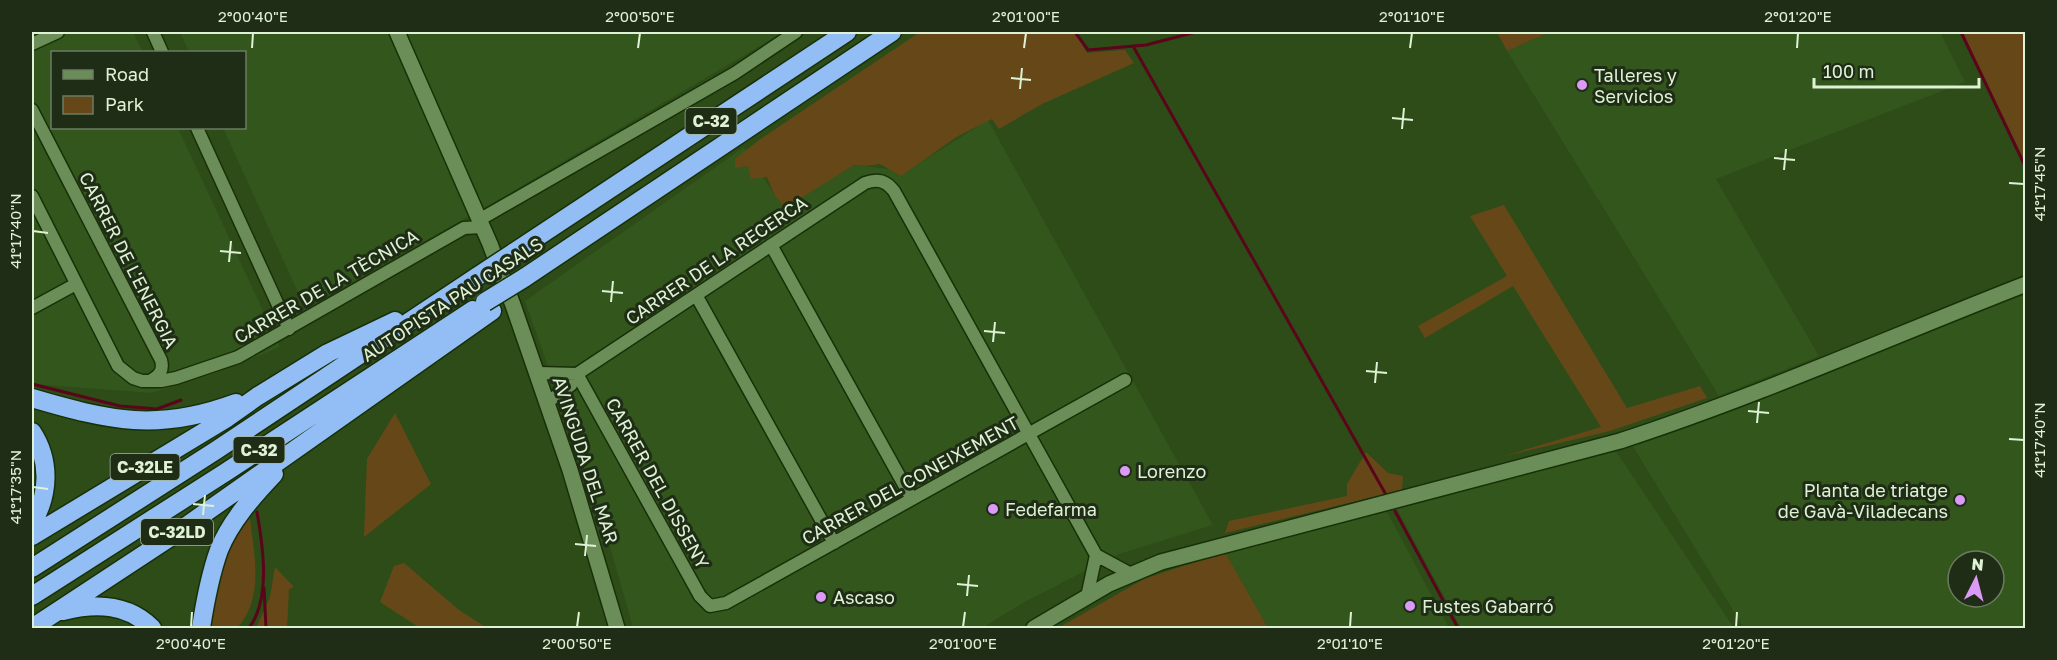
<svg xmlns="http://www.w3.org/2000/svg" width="2057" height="660" font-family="'Golos Text',sans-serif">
  <rect width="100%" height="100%" fill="#2d4c18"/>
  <path fill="#32561b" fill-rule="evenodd" d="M32,32H133L143,52H52V128H178L280,347L210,375L151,393L32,384Z
    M180,32H784L503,197L305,308L223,128H244V52H189Z
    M1550,32H1940L1965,82L1716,179L1819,356L1719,396L1507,51Z
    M988,120L1213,525L1119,554L1028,600L982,628H633L605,529L525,301L744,147L774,194L854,165L907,171Z
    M2025,294V628H1744L1632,445ZM1958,561H1994V597H1958Z
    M1616,451L1734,628H1461L1397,509Z
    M1386,510L1449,628H1268L1225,552Z"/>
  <path fill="#664818" d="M920,32H1075L1087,53L1125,50L1134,63L1042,104L999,129L992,119L958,136L901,176L880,164L866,166L854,165L785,208L774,194L767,177L751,179L748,166L735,168V159L759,140Z
    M1497,32H1550L1507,51Z
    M1962,32H2025V163Z
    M1504,205L1627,408L1700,386L1707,398L1610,431L1501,457L1601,427L1513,286L1425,338L1418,326L1507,276L1470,216Z
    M395,413L431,484L364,537L367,459Z
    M1366,452L1388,473L1403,476L1402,490L1225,533L1229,521L1347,496V484Z
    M249,511C253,548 266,598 237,628H208L216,589L226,556Z
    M1225,552L1268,628H1058L1144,579Z
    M404,563L459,610L487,628H420L380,602L394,566Z
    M275,567L294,587L289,589L287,628H256L270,597Z"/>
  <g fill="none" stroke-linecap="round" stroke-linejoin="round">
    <path stroke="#5b051b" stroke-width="3" d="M1075,32L1088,50L1146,45L1196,32
      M1961,32L2026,168
      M1133,46L1385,493
      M32,384L120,406L157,409L181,400
      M1395,511L1458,628
      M264,588L266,628
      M249,628C271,599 263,546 257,512"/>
    <defs>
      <path id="street" d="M153,32L162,52
        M32,44L58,32
        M32,110L161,360C164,371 159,376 150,381
        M197,128L289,329
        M32,196L118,366L133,378L142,381H161L176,378L238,357L464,228L482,227
        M479,220L735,73L796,32
        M771,245L912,499
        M696,295L834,543
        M32,308L76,284
        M538,373L577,374
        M577,374L700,596L710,606L726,603L1125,380
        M548,402L571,385L577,374L865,183C878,178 886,181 894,191L1096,555L1131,574
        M1087,597L1096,555"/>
      <path id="secondary" d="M397,32L490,244L513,305L570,470L617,628
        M1034,628L1109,584L1161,562L1620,441C1758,396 1890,337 2026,284"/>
      <path id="highway" d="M513,253L847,32
        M524,278L892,32
        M32,398C110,421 158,432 236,403
        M32,432C51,461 49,495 32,524
        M32,536L227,418L258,396L328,353L395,321
        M32,568L215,451L478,276
        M32,596L226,472L473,310
        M63,611C95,603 127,603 152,628
        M32,628L175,534L492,311
        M201,628C205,602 210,575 219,550C230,522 253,496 274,474"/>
    </defs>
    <use href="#street" stroke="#183008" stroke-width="15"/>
    <use href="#secondary" stroke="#183008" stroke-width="18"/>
    <use href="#highway" stroke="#183008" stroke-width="21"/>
    <use href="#street" stroke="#6b8e58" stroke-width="12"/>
    <use href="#secondary" stroke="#6b8e58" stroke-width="15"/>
    <use href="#highway" stroke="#93bef5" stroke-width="18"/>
    <defs>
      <path id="highway-bridge" d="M478,276L513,253
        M485,302L524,278"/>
    </defs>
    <use href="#highway-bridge" stroke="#183008" stroke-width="21" stroke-linecap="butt"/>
    <use href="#highway-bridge" stroke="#93bef5" stroke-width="18"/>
  </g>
  <path fill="none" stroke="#dff2d5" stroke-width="2" d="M252,48L253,33M638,48L640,33M1024,48L1026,33M1410,48L1412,33M1797,48L1798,33M1011,78L1031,80M1020,89L1022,68M1392,118L1413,120M1402,129L1404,108M1774,158L1795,160M1784,170L1786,149M2009,183L2024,184M33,231L48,233M220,251L241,253M229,262L231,241M602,291L623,293M611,302L613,281M984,331L1005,333M993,342L995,322M1366,371L1387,373M1375,383L1377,362M1748,411L1769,413M1757,423L1759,402M2009,439L2024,440M33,487L48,489M193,504L214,506M203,515L205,495M575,544L596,546M585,556L587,535M957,584L978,586M967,596L969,575M191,627L192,612M577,627L579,612M963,627L965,612M1350,627L1351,612M1736,627L1737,612"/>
  <g fill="#da9af6" stroke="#1f2d17" stroke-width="2">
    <circle cx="1582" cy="85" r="6"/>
    <circle cx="1125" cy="471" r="6"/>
    <circle cx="1960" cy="500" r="6"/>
    <circle cx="993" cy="509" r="6"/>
    <circle cx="821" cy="597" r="6"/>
    <circle cx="1410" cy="606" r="6"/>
  </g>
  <g text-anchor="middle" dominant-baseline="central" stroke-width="6" stroke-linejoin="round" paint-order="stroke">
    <g fill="#1f2d17" stroke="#a5b79c" stroke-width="1.5">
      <rect x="685.5" y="108" width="51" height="26" rx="4.5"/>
      <rect x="233.5" y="437" width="51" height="26" rx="4.5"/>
      <rect x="110.5" y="454" width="69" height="26" rx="4.5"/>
      <rect x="141" y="519" width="72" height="26" rx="4.5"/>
    </g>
    <g font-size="16" font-weight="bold" fill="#dff2d5">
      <text x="711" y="121">C-32</text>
      <text x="259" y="450">C-32</text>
      <text x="145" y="467">C-32LE</text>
      <text x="177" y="532">C-32LD</text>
    </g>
    <g font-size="18" fill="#dff2d5" stroke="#1f2d17" text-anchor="start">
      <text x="1594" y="75">Talleres y<tspan x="1594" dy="21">Servicios</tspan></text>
      <text x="1137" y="471">Lorenzo</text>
      <text x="1948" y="490" text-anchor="end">Planta de triatge<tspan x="1948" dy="21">de Gavà-Viladecans</tspan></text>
      <text x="1005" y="509">Fedefarma</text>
      <text x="833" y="597">Ascaso</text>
      <text x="1422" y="606">Fustes Gabarró</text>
    </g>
    <g font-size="18" fill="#dff2d5" stroke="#1f2d17">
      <text transform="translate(129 260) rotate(63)">CARRER DE L'ENERGIA</text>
      <text transform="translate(716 260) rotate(-34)">CARRER DE LA RECERCA</text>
      <text transform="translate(326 286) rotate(-30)">CARRER DE LA TÈCNICA</text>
      <text transform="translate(452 299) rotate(-33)">AUTOPISTA PAU CASALS</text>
      <text transform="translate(586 460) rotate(72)">AVINGUDA DEL MAR</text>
      <text transform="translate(910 480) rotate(-29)">CARRER DEL CONEIXEMENT</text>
      <text transform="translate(658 483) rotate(61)">CARRER DEL DISSENY</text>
    </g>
  </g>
  <rect width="2057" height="660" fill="none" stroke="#1f2d17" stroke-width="66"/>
  <rect x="51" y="51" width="195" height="78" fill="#1f2d17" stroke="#6c7c63" stroke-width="1.5"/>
  <rect x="63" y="70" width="30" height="9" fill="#6b8e58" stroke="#6c7c63" stroke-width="1.5"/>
  <text x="105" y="81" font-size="18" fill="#dff2d5">Road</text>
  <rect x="63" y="96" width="30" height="18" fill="#664818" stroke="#6c7c63" stroke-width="1.5"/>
  <text x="105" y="111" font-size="18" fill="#dff2d5">Park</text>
  <g transform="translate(1976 579) rotate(6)"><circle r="28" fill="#1f2d17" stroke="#6c7c63" stroke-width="1.5"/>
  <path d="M0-4.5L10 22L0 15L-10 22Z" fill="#da9af6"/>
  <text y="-9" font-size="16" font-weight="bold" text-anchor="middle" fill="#dff2d5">N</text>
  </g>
  <path d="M1814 78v9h165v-9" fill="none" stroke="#dff2d5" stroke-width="3"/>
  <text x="1823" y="78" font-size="18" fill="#dff2d5" stroke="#1f2d17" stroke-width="4.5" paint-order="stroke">100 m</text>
  <rect x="33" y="33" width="1991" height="594" fill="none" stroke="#dff2d5" stroke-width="2"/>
  <g font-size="15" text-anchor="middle" fill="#dff2d5">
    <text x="253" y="22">2°00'40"E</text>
    <text x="640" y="22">2°00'50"E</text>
    <text x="1026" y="22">2°01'00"E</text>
    <text x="1412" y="22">2°01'10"E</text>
    <text x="1798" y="22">2°01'20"E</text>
    <text transform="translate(2040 184) rotate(-90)" y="5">41°17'45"N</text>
    <text transform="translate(16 231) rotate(-90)" y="5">41°17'40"N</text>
    <text transform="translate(2040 440) rotate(-90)" y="5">41°17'40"N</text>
    <text transform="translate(16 487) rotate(-90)" y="5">41°17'35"N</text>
    <text x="191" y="649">2°00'40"E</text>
    <text x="577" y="649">2°00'50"E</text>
    <text x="963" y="649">2°01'00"E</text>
    <text x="1350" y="649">2°01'10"E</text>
    <text x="1736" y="649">2°01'20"E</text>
  </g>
</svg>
